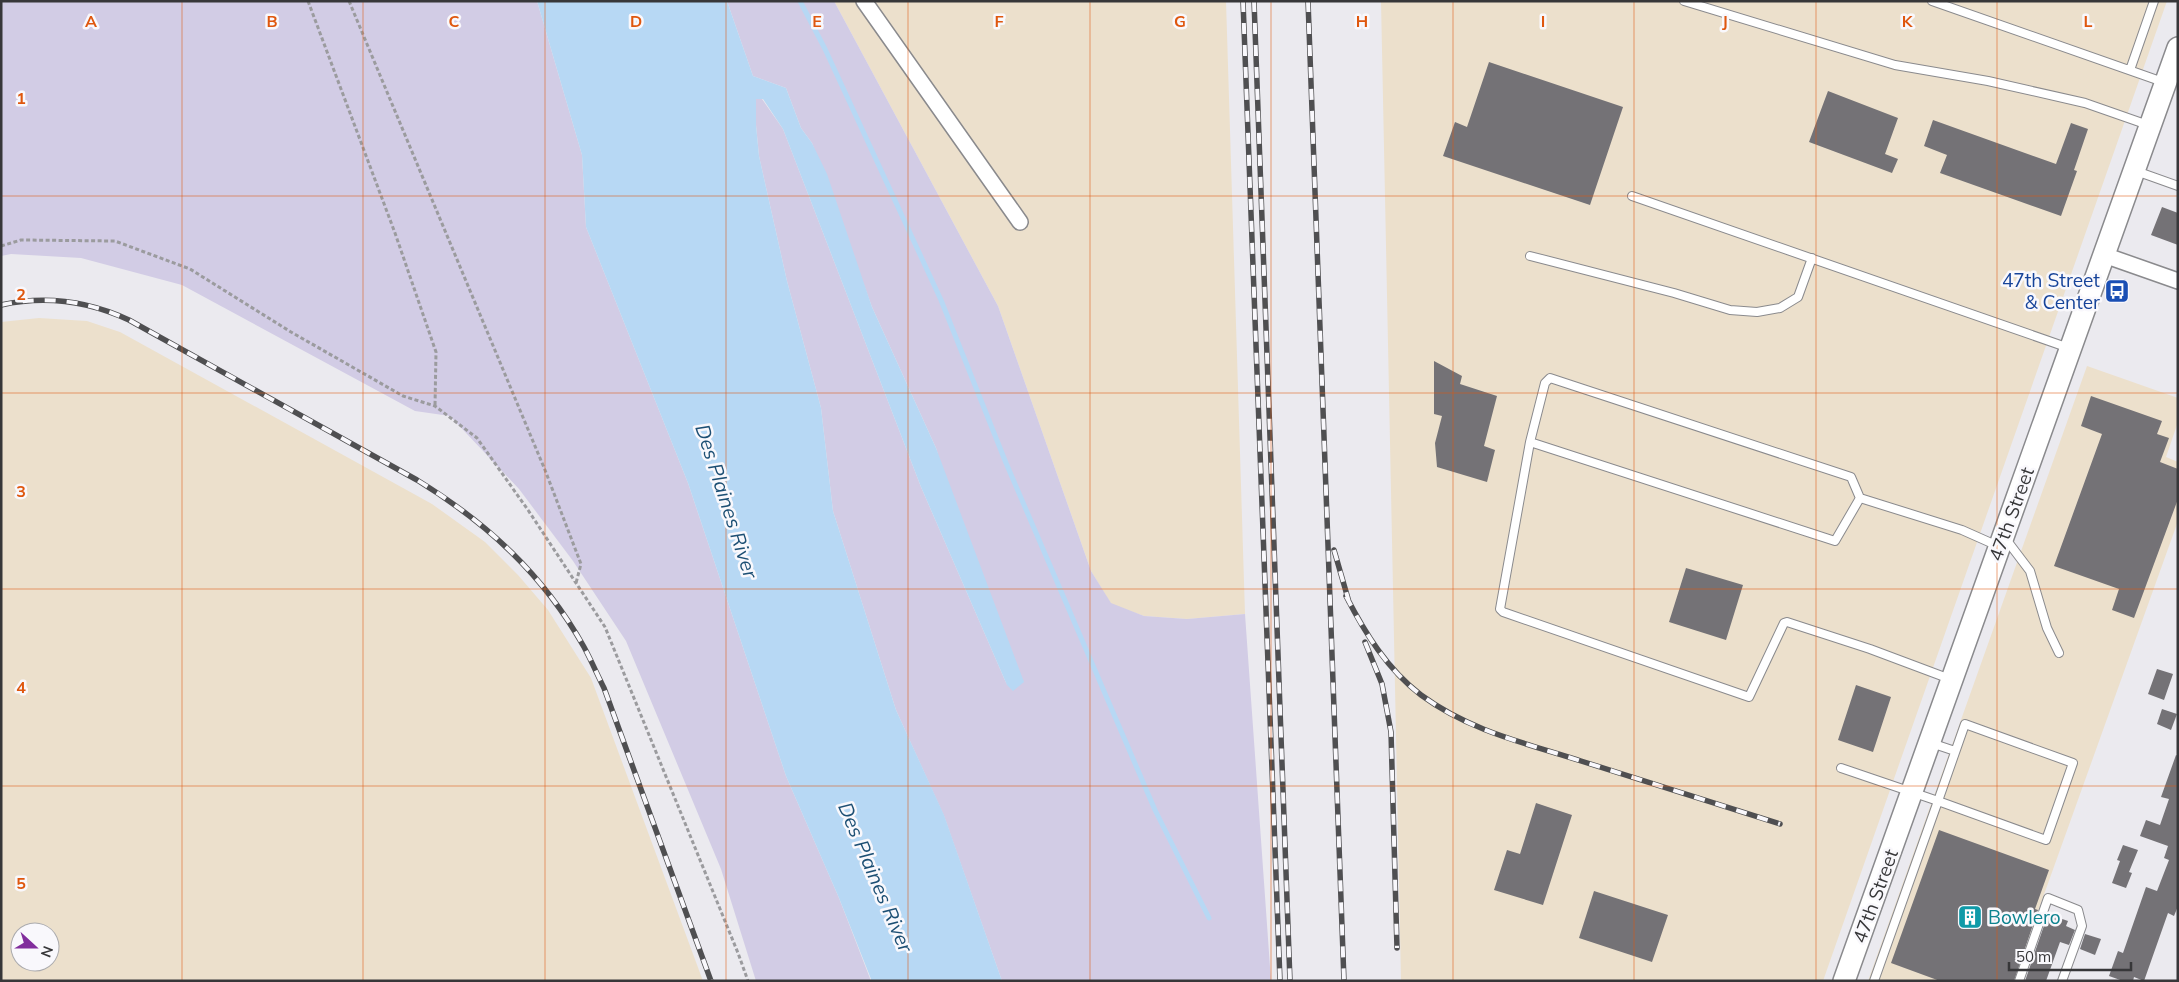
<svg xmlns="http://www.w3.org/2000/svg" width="2179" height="982" font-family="Mulish,sans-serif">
  <rect width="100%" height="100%" fill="#ebeaef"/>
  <path fill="#ece0cc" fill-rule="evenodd" d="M834,1H1226L1245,614L1187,619L1144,616L1111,604L1091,571L998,306Z
    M1381,1H2167L1823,981H1401Z
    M39,318L87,321L120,332L432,504L485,542L518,575L548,610L591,678L703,981H1V322ZM20,932H50V962H20Z
    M2087,366L2178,398V422L2166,457L2178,462V521L2013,981H1868Z"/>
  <path fill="#d2cce5" d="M1,1H537L582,155L586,227L688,483L786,776L839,898L871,981H756L721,869L626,641L573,561L519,489L450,416L415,411L182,285L81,258L11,254L1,256Z
    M727,1H834L998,306L1091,571L1111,603L1144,616L1187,619L1245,614L1271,981H1002L944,816L896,710L833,511L821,408L787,281L759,156L756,125V99H762L783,129L921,487L1007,685L936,448L872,307L812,143L801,128L786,88L753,76Z"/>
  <path fill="#b7d8f4" d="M537,1H727L753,76L786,88L801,128L812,143L827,174L872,307L936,448L1024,682L1013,691L1007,685L921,487L783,129L763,99H756V125L759,156L787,281L821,408L833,511L896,710L944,815L1002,981H871V979L839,898L786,776L688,483L586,227L582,155Z"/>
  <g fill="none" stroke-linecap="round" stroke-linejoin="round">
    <path stroke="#b7d8f4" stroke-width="5" d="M800,1L825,49L941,300L1006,463L1155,810L1209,918"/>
  </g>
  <path fill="#747276" d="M1489,62L1623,107L1590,205L1443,156L1455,122L1467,127Z
    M1828,91L1898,118L1885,154L1898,159L1892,173L1809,142Z
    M1933,120L2056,164L2071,123L2088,129L2074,170L2077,171L2061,216L1940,173L1947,155L1924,146Z
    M2162,207L2178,213V245L2151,235Z
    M1434,361L1462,376L1460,384L1497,396L1484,446L1495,450L1487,482L1437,467L1435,443L1442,416L1434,414Z
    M2091,396L2162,421L2157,434L2169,438L2160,462L2178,469V499L2134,618L2112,610L2119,589L2054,566L2102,434L2081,426Z
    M1686,568L1743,585L1726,640L1669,622Z
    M2157,669L2173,674L2164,700L2148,694Z
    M1856,685L1891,697L1873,752L1838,740Z
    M2162,709L2177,714L2171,730L2157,724Z
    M2176,755L2178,756V906L2174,916L2168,913L2144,981L2134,977L2133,981H2123L2109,976L2118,951L2123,953L2146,887L2157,891L2169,860L2164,858L2168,846L2140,836L2146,820L2160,825L2169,799L2161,797Z
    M1536,803L1572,815L1543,905L1494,890L1507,850L1520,854Z
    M1939,830L2049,870L2035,909L2038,910L2014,981H1940L1891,963Z
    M2123,845L2138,850L2129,872L2132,873L2126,888L2112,883L2120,861L2117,860Z
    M1594,891L1668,915L1652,962L1579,938Z
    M2048,914L2068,921L2066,926L2075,930L2069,945L2060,942L2046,981H2025Z
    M2085,934L2101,939L2095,955L2080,949Z"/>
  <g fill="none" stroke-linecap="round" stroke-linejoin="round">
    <defs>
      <path id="service" d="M1684,1L1895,65L1988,81L2085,103L2148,125
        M1932,1L2163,82
        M2130,70L2154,1
        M2136,171L2178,186
        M1632,196L2069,348
        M1530,256L1674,293L1730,310L1757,312L1780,308L1798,297L1812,258
        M1530,442L1835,541L1860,498
        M2005,538L2030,571L2047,628L2059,653
        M1950,679L1870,649L1787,622L1784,623L1749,697L1503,612L1500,609L1530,442L1545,383L1550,378L1851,477L1860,498L1962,530L1998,546
        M1965,724L2073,763L2046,840L1938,801Z
        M1931,743L1955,751
        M1841,768L1938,801L1874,981
        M2019,981L2048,898L2078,910L2082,926L2062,981"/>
      <path id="minor" d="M864,1L1020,222
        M2104,255L2178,281"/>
      <path id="secondary" d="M1844,981L2178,48"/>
    </defs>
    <use href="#service" stroke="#8a8a8d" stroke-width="10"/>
    <use href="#minor" stroke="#8a8a8d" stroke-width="18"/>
    <use href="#secondary" stroke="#8a8a8d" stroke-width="24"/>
    <path stroke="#9b9b9e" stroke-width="3" stroke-dasharray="4 2.5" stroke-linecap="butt" d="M308,1L395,233L436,352L435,406
      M349,1L545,470L581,564L576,583
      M1,246L21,240L115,241L190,269L291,332L403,396L435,406L477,438L528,510L605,627L738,953L748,981"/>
    <use href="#service" stroke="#fff" stroke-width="8"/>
    <use href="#minor" stroke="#fff" stroke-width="15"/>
    <use href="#secondary" stroke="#fff" stroke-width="21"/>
    <defs>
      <path id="rail" d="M1243,1L1280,981
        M1254,1L1290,981
        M1308,1L1344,981
        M1,305C46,295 88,301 129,320L417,480C487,523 543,574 584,647C591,660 597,674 604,688L711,981
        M1334,550L1349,602
        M1346,596C1365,633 1387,669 1421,695C1470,731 1525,743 1581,761C1648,782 1714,803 1780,824
        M1365,642L1382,684L1391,732L1397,948"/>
    </defs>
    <use href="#rail" stroke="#4f4f51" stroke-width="5.5"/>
    <use href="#rail" stroke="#f9f8fc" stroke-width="4" stroke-dasharray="11" stroke-linecap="butt"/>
  </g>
  <path fill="none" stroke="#df570e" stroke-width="1" stroke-opacity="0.55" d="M182,1V981M363,1V981M545,1V981M726,1V981M908,1V981M1090,1V981M1271,1V981M1453,1V981M1634,1V981M1816,1V981M1997,1V981M1,196H2178M1,393H2178M1,589H2178M1,786H2178"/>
  <defs>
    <symbol id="bus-square" viewBox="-11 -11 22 22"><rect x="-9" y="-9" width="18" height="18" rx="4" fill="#1a4fb4" stroke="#f9f8fc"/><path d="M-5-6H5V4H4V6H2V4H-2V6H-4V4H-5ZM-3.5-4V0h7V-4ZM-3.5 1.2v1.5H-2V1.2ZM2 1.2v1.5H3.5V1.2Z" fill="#fff"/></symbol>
    <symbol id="building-square" viewBox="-11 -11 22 22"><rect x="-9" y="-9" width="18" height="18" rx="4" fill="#0f9aa8" stroke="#f9f8fc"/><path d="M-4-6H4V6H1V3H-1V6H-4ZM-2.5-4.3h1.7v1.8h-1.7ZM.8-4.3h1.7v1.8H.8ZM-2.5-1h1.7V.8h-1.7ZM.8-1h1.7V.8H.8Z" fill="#fff"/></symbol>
  </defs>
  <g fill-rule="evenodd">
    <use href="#bus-square" x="2103" y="277" width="28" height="28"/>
    <use href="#building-square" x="1956" y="903" width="28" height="28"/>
  </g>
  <g text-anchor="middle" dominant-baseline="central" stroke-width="5" stroke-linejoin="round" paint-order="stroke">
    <g font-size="19" fill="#164399" stroke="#f9f8fc" text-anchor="end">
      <text x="2100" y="280">47th Street<tspan x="2100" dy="22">&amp; Center</tspan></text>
    </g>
    <g font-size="19" fill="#373739" stroke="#f9f8fc">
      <text transform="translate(2011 514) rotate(-70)">47th Street</text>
      <text transform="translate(1875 896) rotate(-70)">47th Street</text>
    </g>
    <g font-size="19" fill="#0d838f" stroke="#f9f8fc" text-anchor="start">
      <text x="1988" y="917">Bowlero</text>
    </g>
    <g font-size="20" font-style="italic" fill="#1c4f74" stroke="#f9f8fc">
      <text transform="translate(727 501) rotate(72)">Des Plaines River</text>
      <text transform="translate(876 877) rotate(67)">Des Plaines River</text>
    </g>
  </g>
  <g font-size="16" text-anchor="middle" font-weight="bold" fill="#df570e" stroke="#f9f8fc" stroke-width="5" stroke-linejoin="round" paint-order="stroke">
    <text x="91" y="27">A</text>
    <text x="272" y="27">B</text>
    <text x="454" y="27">C</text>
    <text x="636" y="27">D</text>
    <text x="817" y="27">E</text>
    <text x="999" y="27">F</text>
    <text x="1180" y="27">G</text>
    <text x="1362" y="27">H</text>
    <text x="1543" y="27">I</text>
    <text x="1725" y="27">J</text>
    <text x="1907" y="27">K</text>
    <text x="2088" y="27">L</text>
    <text x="21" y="104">1</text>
    <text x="21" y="300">2</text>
    <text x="21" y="497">3</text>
    <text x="21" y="693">4</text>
    <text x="21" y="889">5</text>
  </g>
  <rect width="2179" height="982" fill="none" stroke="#373739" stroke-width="5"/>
  <g transform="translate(35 947) rotate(111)"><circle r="24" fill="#f9f8fc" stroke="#ababae"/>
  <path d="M0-4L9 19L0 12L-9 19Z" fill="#812d9c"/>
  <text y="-8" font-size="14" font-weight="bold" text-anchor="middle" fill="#373739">N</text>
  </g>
  <path d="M2009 962v8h122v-8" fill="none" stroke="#373739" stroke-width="2.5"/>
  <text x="2016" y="962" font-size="15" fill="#373739" stroke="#f9f8fc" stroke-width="4" paint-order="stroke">50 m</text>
</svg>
